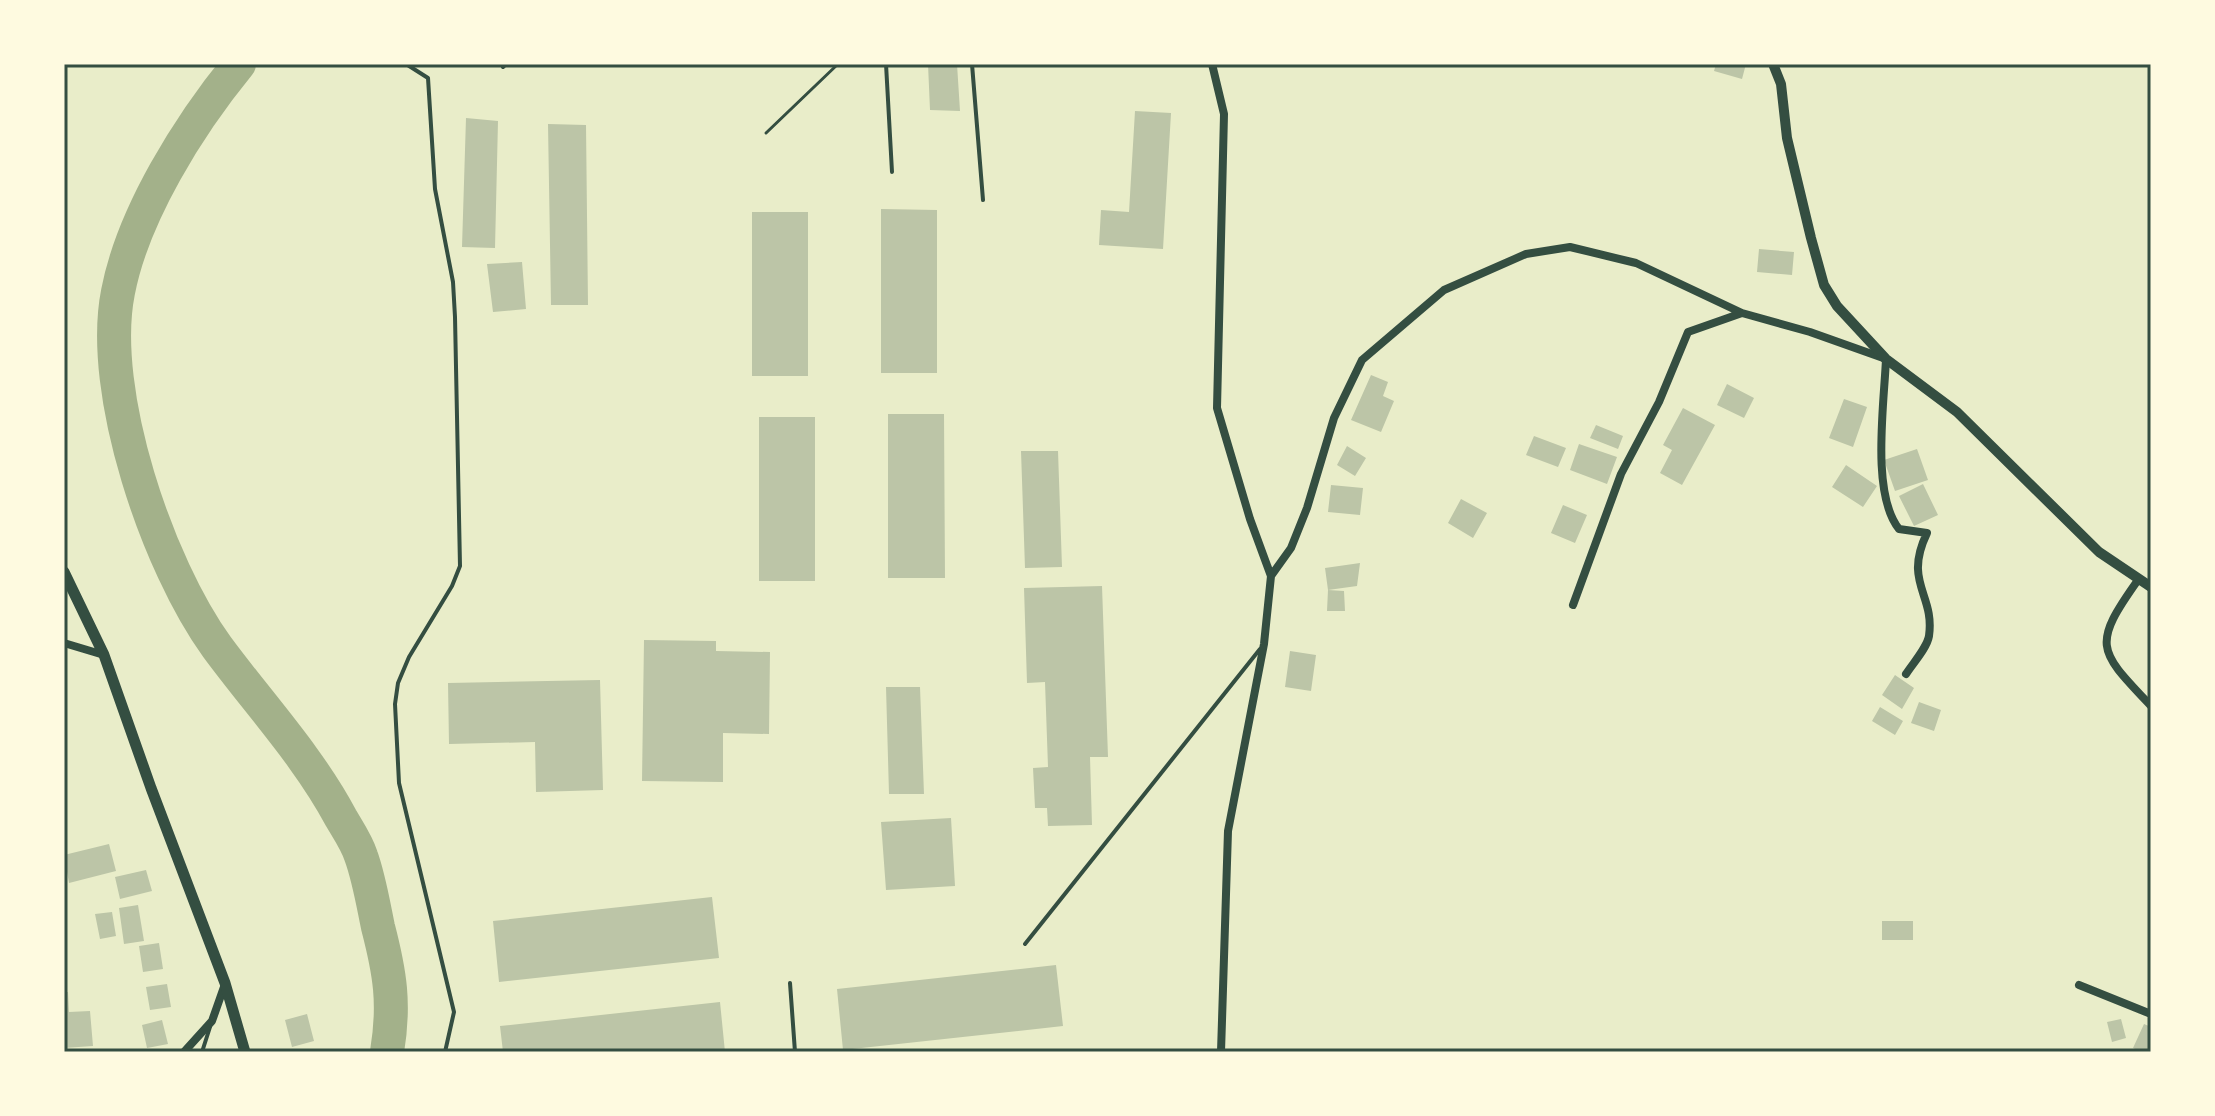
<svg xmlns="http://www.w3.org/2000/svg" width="2215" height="1116" font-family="Poppins,sans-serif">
  <rect width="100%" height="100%" fill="#e9edc9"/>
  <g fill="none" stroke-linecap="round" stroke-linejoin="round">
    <path stroke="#a3b18a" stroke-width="34" d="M239,64C189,125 133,214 118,292C98,392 158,566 217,647C259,704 308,756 341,818C348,830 357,843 361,856C369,878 373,903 378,927C390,973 395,1004 387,1052"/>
  </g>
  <path fill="#bcc5a7" d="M928,64H957L960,111L930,110Z
    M1716,64H1746L1742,79L1714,71Z
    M1135,111L1171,113L1163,249L1099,245L1101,210L1129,212Z
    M466,118L498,121L495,248L462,247Z
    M548,124L586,125L588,305H551Z
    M881,209L937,210V373H881Z
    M752,212H808V376H752Z
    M1759,249L1794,252L1792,275L1757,272Z
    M522,262L526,309L493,312L487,264Z
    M1371,375L1388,382L1383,396L1394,401L1381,432L1351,420Z
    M1727,384L1754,398L1744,418L1717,405Z
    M1844,399L1867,407L1853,447L1829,438Z
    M1683,408L1715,425L1682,485L1660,473L1672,450L1663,445Z
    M888,414H944L945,578H888Z
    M759,417H815V581H759Z
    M1596,425L1623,436L1618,449L1590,438Z
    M1534,436L1566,448L1558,467L1526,455Z
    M1579,444L1617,457L1607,484L1570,470Z
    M1347,446L1366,458L1355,476L1337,465Z
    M1917,449L1928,480L1895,491L1884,460Z
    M1021,451H1058L1062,567L1025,568Z
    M1846,465L1877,486L1863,507L1832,487Z
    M1923,484L1938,515L1914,526L1899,496Z
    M1331,485L1363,488L1360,515L1328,512Z
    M1461,499L1487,513L1473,538L1448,523Z
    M1563,505L1587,515L1575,543L1551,533Z
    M1360,563L1357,586L1328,590L1325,568Z
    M1102,586L1108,757H1090L1092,825L1048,826L1047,808H1035L1033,768L1048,767L1045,682L1027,683L1024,588Z
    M1328,590L1344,591L1345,611H1327Z
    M644,640L716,641V651L770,652L769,734L723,733V782L642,781Z
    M1290,651L1316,655L1311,691L1285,687Z
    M1895,675L1914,688L1902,709L1882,695Z
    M600,680L603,790L536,792L535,742L449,744L448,683Z
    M886,687H920L924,794H889Z
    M1919,702L1941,710L1934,731L1911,723Z
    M1880,707L1903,721L1895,735L1872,721Z
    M951,818L955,886L886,890L881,822Z
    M109,844L116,871L69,883L64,855Z
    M146,870L152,891L120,899L115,877Z
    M712,897L719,958L499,982L493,921Z
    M138,905L144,941L124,944L119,908Z
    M112,912L116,936L100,939L95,914Z
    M1882,921H1913V940H1882Z
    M159,943L163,969L143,972L139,946Z
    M1056,965L1063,1026L843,1050L837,989Z
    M167,984L171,1007L150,1010L146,987Z
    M64,992H68L69,1012L90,1011L93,1046L64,1048Z
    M720,1002L725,1052H503L500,1026Z
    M307,1014L314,1041L292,1047L285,1020Z
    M2121,1019L2126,1038L2112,1042L2107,1022Z
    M162,1020L168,1044L147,1048L142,1025Z
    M2144,1024L2151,1027V1052H2141L2133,1048Z"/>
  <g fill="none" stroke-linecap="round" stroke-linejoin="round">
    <path stroke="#344e41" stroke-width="3" d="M766,133L838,64"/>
    <path stroke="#344e41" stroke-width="4" d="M406,64L428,78L435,189L453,282L455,317L460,566L452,586L409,657L398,683L395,704L399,783L454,1012L445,1052
      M886,64L892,172
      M972,64L983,200
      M503,67L506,64
      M1025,944L1260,649
      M790,983L795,1052
      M202,1052L210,1027"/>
    <path stroke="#344e41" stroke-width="8" d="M1212,64L1224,114L1217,408L1250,519L1271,576L1264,644L1228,831L1221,1052
      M1271,576L1291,548L1307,508L1334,418L1362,360L1444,290L1526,254L1570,247L1636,263L1742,313L1810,332L1886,359C1884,405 1871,494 1899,529L1927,533C1903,583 1935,594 1929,636C1927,648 1913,663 1906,674
      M2138,580C2091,646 2098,650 2151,706
      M1573,605L1621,474L1659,402L1688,332L1742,313
      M64,643L104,655
      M2079,985L2151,1014
      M184,1052L212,1021L225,984"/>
    <path stroke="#344e41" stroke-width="10" d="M1773,64L1781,84L1787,138L1811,238L1824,285L1837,306L1886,359L1957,412L2099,552L2151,587"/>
    <path stroke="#344e41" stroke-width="11" d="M64,572L104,655L151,788L225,983L245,1052"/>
  </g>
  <rect width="2215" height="1116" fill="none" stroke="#fefae0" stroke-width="132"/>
  <rect x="66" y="66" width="2083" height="984" fill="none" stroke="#344e41" stroke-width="3"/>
</svg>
